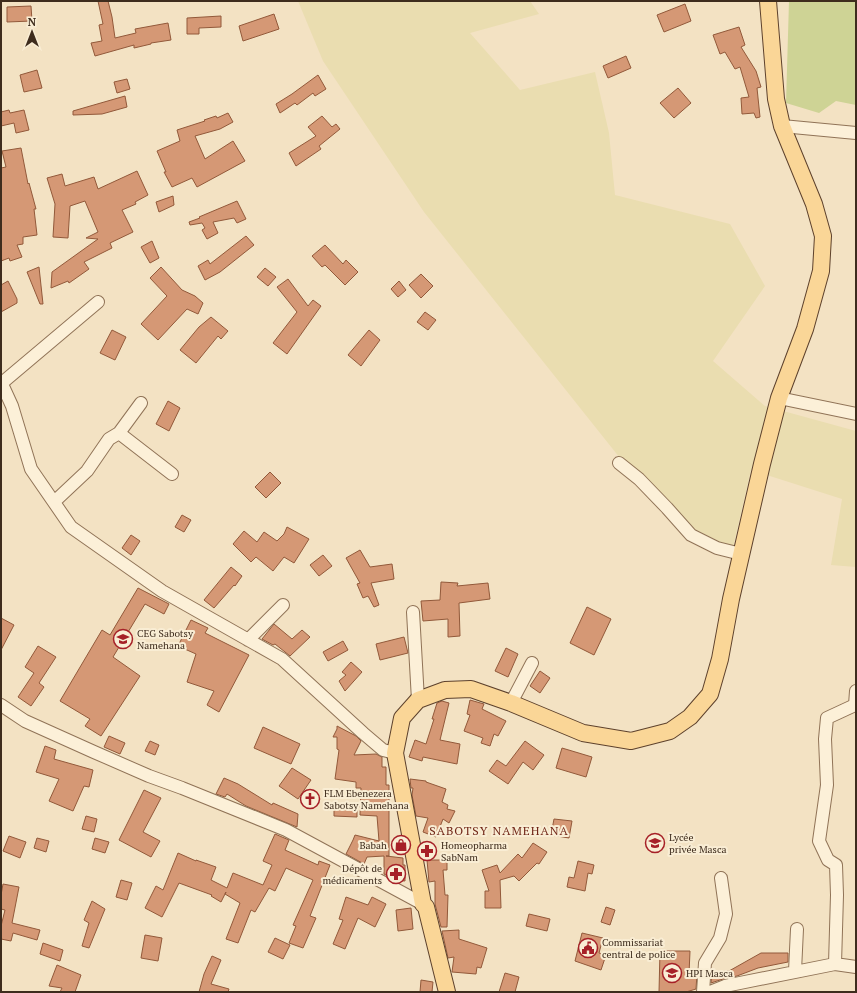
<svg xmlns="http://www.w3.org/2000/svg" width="857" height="993" font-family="'PT Serif',serif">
  <rect width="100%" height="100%" fill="#f3e2c3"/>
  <path fill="#eaddb0" d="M298,1H530L539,14L470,33L520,90L595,72L609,133L615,195L730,224L765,286L713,361L765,406L856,431V567L831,565L842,499L751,470L732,552H709L651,497L424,212L323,61Z"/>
  <path fill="#ced395" d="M789,1H856V105L836,101L819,113L786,103Z"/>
  <path fill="#d59875" stroke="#92593a" d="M98,1H108L112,17L115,38L136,33L135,29L168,23L171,40L151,43V44L134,48V45L95,56L91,43L102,41L99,25L103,24Z
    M685,4L691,21L664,32L657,15Z
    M31,6L32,21L7,22V7Z
    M274,14L279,29L243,41L239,26Z
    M221,16V27L199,28V34H187V18Z
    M739,27L745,45L741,47L756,71L761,87L757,88L760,117L756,118L754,113L742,114L741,98L749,97L740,67L735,69L725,52L720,54L713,35Z
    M626,56L631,68L608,78L603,66Z
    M37,70L42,88L24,92L20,75Z
    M318,75L326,89L315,96L313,93L297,105L295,103L280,113L276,104L292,94Z
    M127,79L130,89L117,93L114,82Z
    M678,88L691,103L674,118L660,103Z
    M125,96L127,107L102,114L73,115V111Z
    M9,110L10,113L24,110L29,130L16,133L14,123L1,126V112Z
    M228,113L233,122L220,129L195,136L205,159L233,141L245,161L197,187L192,178L172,187L164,172H166L157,151L180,141L177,130L205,121L204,120L216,116L217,118Z
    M322,116L332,127L336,124L340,129L319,146L321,149L296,166L289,153L316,136L308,127Z
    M21,148L28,184L29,183L36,209H34L37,235L23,237V244L17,245L22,257L10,261L9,258L1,261V168L6,167L2,151Z
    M137,171L148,195L135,202L136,204L122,210L133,232L110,243L112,248L84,262L89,269L69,283L68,281L51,288L52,272L98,239L86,238L98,232L85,201L70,206L68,238L53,237L55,204L47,178L62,174L65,186L94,177L98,189Z
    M173,196L174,205L159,212L156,202Z
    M237,201L246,219L237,223L234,218L213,222L218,233L207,239L202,230L205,228L202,223L190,225L189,222L200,218L199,217Z
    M246,236L254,245L220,272L205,280L198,266L208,260L210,264Z
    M152,241L159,258L150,263L141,247Z
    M325,245L343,264L346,260L358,272L345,285L325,265L322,267L312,256Z
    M39,267L43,304H40L27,272Z
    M161,267L182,290L195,296L203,303L198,314L187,309L158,340L141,324L167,296L150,278Z
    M265,268L276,277L268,286L257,277Z
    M421,274L433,286L421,298L409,285Z
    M288,279L308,306L313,300L321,306L287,354L273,343L297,312L277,287Z
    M8,281L17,299V303L1,312V285Z
    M399,281L406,290L398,297L391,289Z
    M425,312L436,320L428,330L417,322Z
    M211,317L228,331L221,339L218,336L196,363L180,350L199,327Z
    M112,330L126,337L115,360L100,353Z
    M369,330L380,340L361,366L348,355Z
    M168,401L180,408L169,431L156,424Z
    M270,472L281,483L266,498L255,487Z
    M182,515L191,520L184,532L175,527Z
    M287,527L309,539L294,563L284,557L273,571L256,557L251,562L233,544L244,531L257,542L264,532L277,541L284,534Z
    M131,535L140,541L131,555L122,548Z
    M360,550L370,567L392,564L394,579L371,583L379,605L374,607L368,596L363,598L357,584L360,583L346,558Z
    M323,555L332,566L319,576L310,565Z
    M231,567L242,576L235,586L234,585L214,608L204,600Z
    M441,582L458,583L457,586L488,583L490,599L459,603L460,636L448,637V619L423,621L421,601L440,600Z
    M138,588L169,604L164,614L145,604L113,657L140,676L101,736L85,726L90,719L60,701L102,630L110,635Z
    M587,607L611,619L594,655L570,643Z
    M1,618L14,625L1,650Z
    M191,620L208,628L205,633L249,655L219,712L207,705L214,691L187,682L196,654L178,646Z
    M274,624L292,639L302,630L310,637L290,656L275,644L273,645L262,639Z
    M404,637L408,653L380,660L376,644Z
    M343,641L348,650L328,661L323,652Z
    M38,646L56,657L39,683L44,687L31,706L18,697L34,673L25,667Z
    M506,648L518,654L508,677L495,671Z
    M351,662L362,672L345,691L339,681L346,675L342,672Z
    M540,671L550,678L540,693L530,686Z
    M470,700L484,704L482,709L506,721L498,736L494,734L490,746L481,743L483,738L464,731L470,715L467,714Z
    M442,701L449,703L440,740L460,744L457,764L423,757L422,761L409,757L415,740L426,744L434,719H432L437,703Z
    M337,726L356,736L361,741L354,755L376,754L382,757V767H386V785H389V856H386L403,858V865H405V881L395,880L384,874V856L367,857L364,864L346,854L353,840L355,835L379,841L377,816L360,815L361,788H356V782L335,779L339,750L337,749V737H333L337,729Z
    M263,727L300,744L291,764L254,748Z
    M109,736L125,743L120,754L104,747Z
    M150,741L159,745L155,755L145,751Z
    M525,741L544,755L533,770L523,762L508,784L489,771L497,760L506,766Z
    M45,746L56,750L54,759L93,770L89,787L84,786L73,811L49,801L59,779L36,772Z
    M562,748L592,757L586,777L556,768Z
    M292,768L311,780L298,799L279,786Z
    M224,778L238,784L272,805L273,803L298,814L297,827L246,806L227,794L225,797L216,794Z
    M410,779L426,781V782L446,789L442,802L448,805L447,809L455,811L449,823L443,819L436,837L423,832L428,818L416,816L412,795L413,788H411Z
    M144,790L161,798L143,832L160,841L151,857L119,840Z
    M334,806L357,808V817L334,816Z
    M86,816L97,819L94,832L82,829Z
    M554,819L572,821L569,838L551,835Z
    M275,834L289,840L285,850L318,865L319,861L330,865L310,916L316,918L303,948L289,943L296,926L293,925L313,880L286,868L275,891L269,888L255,912L251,910L238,943L226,939L240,903L225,894L226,892L221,902L211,896L212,895L179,883L162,917L145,908L156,886L163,890L178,853L196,861V860L216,867L211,880L227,888L233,873L263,885L272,865L263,861Z
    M9,836L26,842L20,858L3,851Z
    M37,838L49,841L46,852L34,848Z
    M95,838L109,842L105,853L92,849Z
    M533,843L547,852L539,864L537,863L519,881L514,876L500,880L501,908H485V891H489L482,870L497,865L500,873L518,854L522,858Z
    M427,860H447V870H443L445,895H448L447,927H441L435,904V881L429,882Z
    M578,861L594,865L592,874L588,873L585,891L567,887L569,877L574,878Z
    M121,880L132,883L127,900L116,897Z
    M3,884L19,887L12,923L40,930L37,940L13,933L11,941L1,939V926L5,910L1,909V895Z
    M346,897L368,905L372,897L386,904L375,927L358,918L345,949L333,944L343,920L339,919Z
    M92,901L105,909L89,948L82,946L89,923L84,920Z
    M606,907L615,910L610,925L601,922Z
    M411,908L413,929L398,931L396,910Z
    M529,914L550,919L547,931L526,926Z
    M459,930V939L487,948L481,968L477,967L476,974L452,972L454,957L448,958L442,931Z
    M582,933L603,938L599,953L606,955L601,970L575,961Z
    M145,935L162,938L158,961L141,958Z
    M275,938L290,945L283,959L268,952Z
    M43,943L63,950L60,961L40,954Z
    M660,951H690L689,974H697L696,989L686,992H659Z
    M761,953H788V962L758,968L737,976L723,979L711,983L712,972L729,971Z
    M212,956L221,960L211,984L229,989L228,992H199L204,974Z
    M57,965L81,975L75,992H60L62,988L49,986Z
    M505,973L519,977L515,992H499Z
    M421,980L433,982L432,992H420Z"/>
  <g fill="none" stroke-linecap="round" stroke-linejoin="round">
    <defs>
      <path id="minor" d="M782,126L856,133
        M1,382L12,406L31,469L71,527L162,591L282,659L363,733L383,750L395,753
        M2,383L98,302
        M779,398L856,414
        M119,433L172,474
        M619,463L639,479L667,508L691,535L717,548L741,554
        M54,502L87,471L109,439L119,433L141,403
        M413,612L418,700
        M248,640L283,605
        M511,703L532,663
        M1,705L25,721L94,752L149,776L182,788L286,830L423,904
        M835,964L837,895L836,865L828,860L819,841L827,785L825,739L827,718L855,705L856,691
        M795,971L797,929
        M703,992L705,963L720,938L726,914L721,878
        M710,992L725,986L835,964L856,967"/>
      <path id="major" d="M447,992L426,907L423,904L395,753L402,718L418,700L445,690L471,689L511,703L583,733L631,741L670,731L690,717L710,694L720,659L731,599L762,464L779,398L805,329L821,271L823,236L814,204L782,126L776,99L768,1"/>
    </defs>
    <use href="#minor" stroke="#907357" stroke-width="14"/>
    <use href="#major" stroke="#5d412c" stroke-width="18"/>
    <use href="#minor" stroke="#fcf0d8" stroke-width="12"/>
    <use href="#major" stroke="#fad697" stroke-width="16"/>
  </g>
  <defs>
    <symbol id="school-ring" viewBox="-11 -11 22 22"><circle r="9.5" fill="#f9edd4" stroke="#a62027" stroke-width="1.5"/><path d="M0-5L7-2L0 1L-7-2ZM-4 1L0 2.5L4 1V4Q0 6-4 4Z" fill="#a62027"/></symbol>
    <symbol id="church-ring" viewBox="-11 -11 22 22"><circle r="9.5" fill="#f9edd4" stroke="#a62027" stroke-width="1.5"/><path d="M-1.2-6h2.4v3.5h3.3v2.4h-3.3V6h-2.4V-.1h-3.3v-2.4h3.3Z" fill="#a62027"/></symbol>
    <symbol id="shop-ring" viewBox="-11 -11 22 22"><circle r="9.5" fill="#f9edd4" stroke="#a62027" stroke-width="1.5"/><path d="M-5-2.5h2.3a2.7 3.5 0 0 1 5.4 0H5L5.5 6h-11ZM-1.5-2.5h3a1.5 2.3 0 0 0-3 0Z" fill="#a62027"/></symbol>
    <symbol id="pharmacy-ring" viewBox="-11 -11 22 22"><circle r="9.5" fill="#f9edd4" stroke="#a62027" stroke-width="1.5"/><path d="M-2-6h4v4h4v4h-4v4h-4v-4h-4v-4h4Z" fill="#a62027"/></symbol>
    <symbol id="civic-ring" viewBox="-11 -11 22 22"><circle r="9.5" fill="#f9edd4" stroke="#a62027" stroke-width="1.5"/><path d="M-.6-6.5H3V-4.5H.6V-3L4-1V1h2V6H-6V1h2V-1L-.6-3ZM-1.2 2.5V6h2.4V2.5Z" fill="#a62027"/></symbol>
    <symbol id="university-ring" viewBox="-11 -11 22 22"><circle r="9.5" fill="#f9edd4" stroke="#a62027" stroke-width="1.5"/><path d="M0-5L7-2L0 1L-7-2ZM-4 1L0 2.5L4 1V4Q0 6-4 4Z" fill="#a62027"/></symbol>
  </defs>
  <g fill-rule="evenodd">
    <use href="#school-ring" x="112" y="628" width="22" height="22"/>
    <use href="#church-ring" x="299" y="788" width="22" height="22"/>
    <use href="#school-ring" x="644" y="832" width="22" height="22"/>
    <use href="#shop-ring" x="390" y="834" width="22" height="22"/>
    <use href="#pharmacy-ring" x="416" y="840" width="22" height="22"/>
    <use href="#pharmacy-ring" x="385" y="863" width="22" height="22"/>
    <use href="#civic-ring" x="577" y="937" width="22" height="22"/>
    <use href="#university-ring" x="661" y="962" width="22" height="22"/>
  </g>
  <g text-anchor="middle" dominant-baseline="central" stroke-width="4" stroke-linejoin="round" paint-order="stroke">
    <g font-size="10" fill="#3e2c1d" stroke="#f9edd4" text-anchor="start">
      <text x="137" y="633">CEG Sabotsy<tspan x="137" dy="12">Namehana</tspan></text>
      <text x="324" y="793">FLM Ebenezera<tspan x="324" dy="12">Sabotsy Namehana</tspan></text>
      <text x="669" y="837">Lycée<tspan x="669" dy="12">privée Masca</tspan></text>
      <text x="387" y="845" text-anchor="end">Babah</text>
      <text x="441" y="845">Homeopharma<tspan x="441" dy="12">SabNam</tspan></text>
      <text x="382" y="868" text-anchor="end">Dépôt de<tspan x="382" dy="12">médicaments</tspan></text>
      <text x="602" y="942">Commissariat<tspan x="602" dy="12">central de police</tspan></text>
      <text x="686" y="973">HPI Masca</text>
    </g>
    <g font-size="12" letter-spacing="1" fill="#702617" stroke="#f9edd4">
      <text x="499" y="830">SABOTSY NAMEHANA</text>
    </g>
  </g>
  <rect width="857" height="993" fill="none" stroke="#3e2c1d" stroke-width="4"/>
  <g transform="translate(32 32)" stroke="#f9edd4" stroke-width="3" paint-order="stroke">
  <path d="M0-3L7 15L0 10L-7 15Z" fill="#3e2c1d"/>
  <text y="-6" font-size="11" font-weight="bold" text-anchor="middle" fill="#3e2c1d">N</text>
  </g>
</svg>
